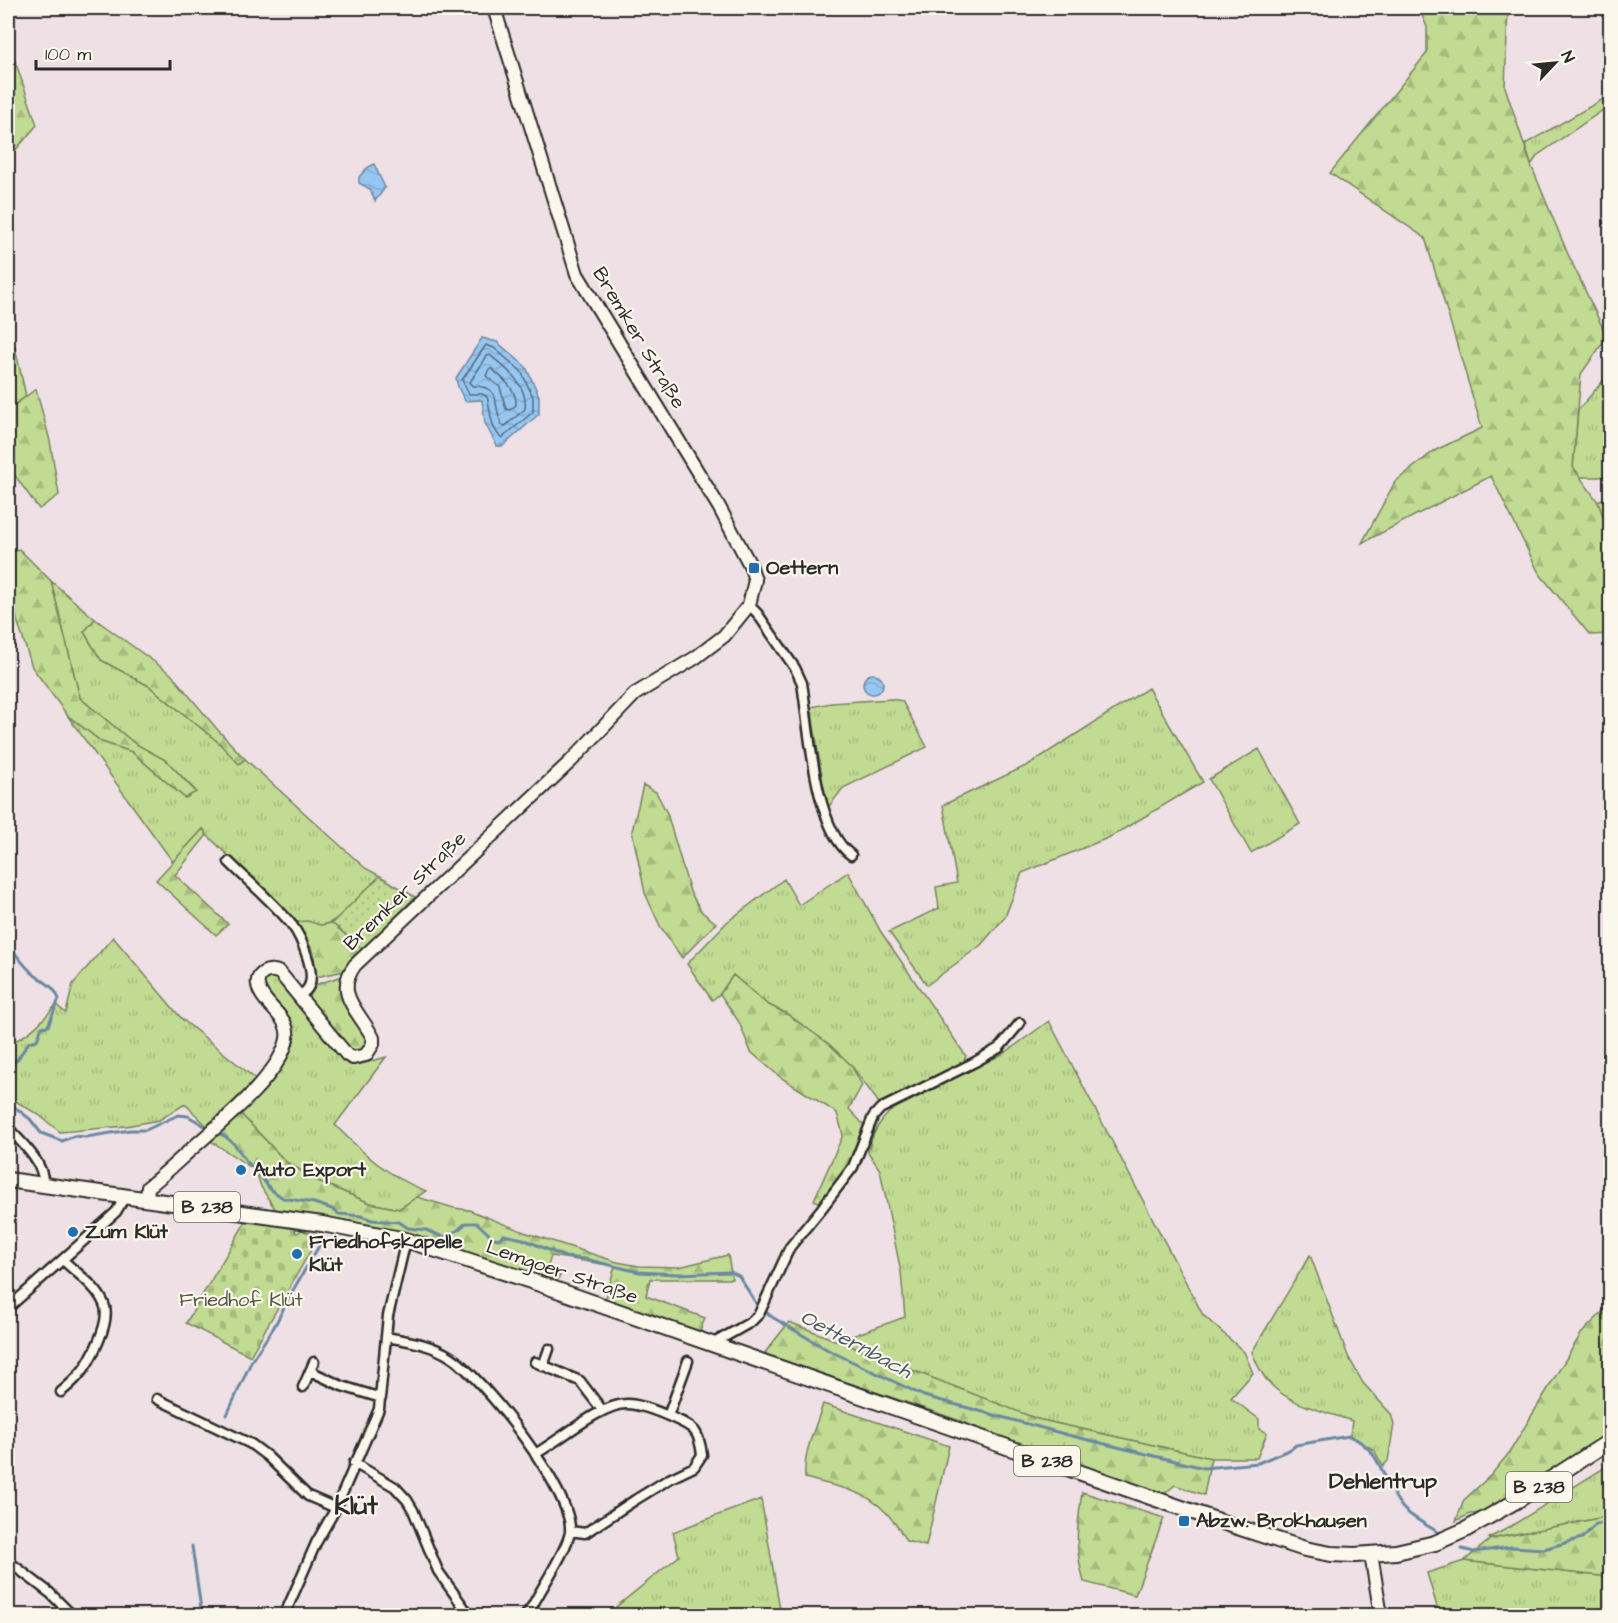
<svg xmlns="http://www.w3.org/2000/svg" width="1618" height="1623" font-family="'Architects Daughter',sans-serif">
  <defs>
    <pattern id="grass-tufts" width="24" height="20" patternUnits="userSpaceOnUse" patternTransform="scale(1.5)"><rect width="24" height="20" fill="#c1db92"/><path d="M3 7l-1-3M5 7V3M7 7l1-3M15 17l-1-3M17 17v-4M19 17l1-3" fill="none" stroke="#a6bc7e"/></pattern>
    <pattern id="forest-firs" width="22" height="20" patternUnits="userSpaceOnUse" patternTransform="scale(1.5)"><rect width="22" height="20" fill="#c1db92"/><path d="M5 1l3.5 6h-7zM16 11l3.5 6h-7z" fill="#a6bc7e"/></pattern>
    <pattern id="cemetery-stones" width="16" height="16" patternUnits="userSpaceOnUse" patternTransform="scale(1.5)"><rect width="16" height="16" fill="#c1db92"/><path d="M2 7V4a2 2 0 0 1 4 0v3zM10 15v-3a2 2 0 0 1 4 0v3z" fill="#a6bc7e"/></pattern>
    <pattern id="garden-dots" width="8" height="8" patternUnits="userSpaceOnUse" patternTransform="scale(1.5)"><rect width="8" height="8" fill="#c1db92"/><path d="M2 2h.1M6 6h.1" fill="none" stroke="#a6bc7e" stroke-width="1.8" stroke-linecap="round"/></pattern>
    <pattern id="water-waves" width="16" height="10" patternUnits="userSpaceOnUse" patternTransform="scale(1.5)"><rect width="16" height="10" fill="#96c7f2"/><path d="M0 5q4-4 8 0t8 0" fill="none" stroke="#81abd0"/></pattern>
  </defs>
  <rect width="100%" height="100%" fill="#eee0e5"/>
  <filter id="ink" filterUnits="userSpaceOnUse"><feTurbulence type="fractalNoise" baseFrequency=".0167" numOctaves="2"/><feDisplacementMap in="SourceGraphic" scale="12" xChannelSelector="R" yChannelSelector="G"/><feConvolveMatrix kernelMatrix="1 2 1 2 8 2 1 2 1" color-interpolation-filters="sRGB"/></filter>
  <g filter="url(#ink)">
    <path fill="url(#grass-tufts)" stroke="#76835e" stroke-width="1.5" d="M1610,95V105L1538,155L1531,165L1525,144Z
      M8,317L26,396L8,410Z
      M1604,380L1610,394V474L1600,477H1580L1573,467L1578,410Z
      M1610,493V537L1598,502Z
      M51,581L95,619L84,632L101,660L149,686L217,741L239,763L245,759L365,868L380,876C368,888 337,926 321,925C312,925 306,921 297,922L207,835L203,829L173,862L67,715L102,742L132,752L185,798L196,791L167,761L134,743L80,698Z
      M1148,688L1203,782L1110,837L1022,873L1005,917L981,945L927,985L889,932L939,908L936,887L957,883L943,805L1028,765Z
      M891,699L902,701L927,747L843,788L827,809L811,707L831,703Z
      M1259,749L1300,824L1251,853L1209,779Z
      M848,872L881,932L966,1056L963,1063L879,1103L851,1065L828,1044L787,1014L767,1004L733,975L720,994L712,1000L687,964L727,922L784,879L799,905Z
      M113,937L182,1019L258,1081L207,1126L185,1104L159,1120L126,1126L60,1132L39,1115L12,1099L11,1126L8,1122V1044C29,1036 41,1022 56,1005L66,1013L73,984Z
      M272,976L280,979L341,1055L358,1065L386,1057L335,1125C364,1154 387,1176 426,1191L399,1209L370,1203L320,1182L286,1162L240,1113C258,1094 302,1056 292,1026C288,1013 272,999 263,989L266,978Z
      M1049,1021L1203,1315L1244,1352L1253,1373L1231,1398L1259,1419V1429L1267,1433L1257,1458H1211L1037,1419L838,1341L905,1317L901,1272L880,1170L868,1152C872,1135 878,1122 892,1110L985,1063L1006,1052Z
      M1310,1255L1348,1356L1363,1383L1391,1414L1394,1424L1388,1461L1383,1466L1374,1450L1350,1435L1352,1421C1322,1410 1280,1404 1262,1373C1258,1367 1255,1359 1252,1352Z
      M1610,1462V1516L1491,1539L1489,1538L1508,1528L1601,1470Z
      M761,1499L781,1615H621L616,1607L679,1556L673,1532Z
      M1464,1561L1610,1577V1615H1433L1438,1610L1427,1573Z"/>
    <path fill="url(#forest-firs)" stroke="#76835e" stroke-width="1.5" d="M1419,8H1508L1505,87L1531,165L1567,252L1607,337L1581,374L1573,467L1598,502L1610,537V634L1590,635L1539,573L1491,476L1362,543L1395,482L1434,451L1482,428L1425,238L1330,173L1427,53V27Z
      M8,55H13L37,125L8,159Z
      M36,389L50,441L59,495L39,509L8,466V410Z
      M19,549L51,581L80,698L134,743L167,761L196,792L185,798L132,752L102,742L67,715L32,667L17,620L8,575V554Z
      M95,619L171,674L217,729L245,759L239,764L217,741L149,686L101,660L84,632Z
      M643,785L656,792L667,813L690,892L702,912L716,923L682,958L660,926L645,893L632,831Z
      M203,829L207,835L175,875L228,924L216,935L156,880Z
      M307,921L321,925L332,923L363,950L345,971L315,977L314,953L297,922Z
      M733,975L767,1004L787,1014L829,1044L851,1065L862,1085L849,1109L864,1125L855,1160L820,1203L814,1200L843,1135L837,1113L780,1077L751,1052L739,1022L720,994Z
      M342,976C336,1008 372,1025 365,1049L360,1052L347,1047L307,997L315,985Z
      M240,1113L286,1162L320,1182L370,1203L399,1209L417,1197L454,1208L469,1210L524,1232L617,1262L639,1266L679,1267L728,1255L732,1279H650L646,1296L705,1318L699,1334L605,1301L615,1266L551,1256L546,1272L560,1276L556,1283L463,1251L378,1226L275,1209L261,1187L256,1171L208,1139Z
      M1610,1304V1434L1483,1513L1470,1514L1456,1521L1464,1500L1491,1475L1509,1453L1581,1334Z
      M789,1322L1037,1419L1211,1458L1204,1495L1175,1485L1164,1494L1081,1467L952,1418L764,1354Z
      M823,1404L949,1446L926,1546L906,1541C879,1491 855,1492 805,1478C803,1451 815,1430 823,1404Z
      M1082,1492L1164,1518L1135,1595L1084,1582C1074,1546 1077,1528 1082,1492Z
      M1610,1516V1577L1464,1561L1491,1539Z"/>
    <path fill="url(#cemetery-stones)" stroke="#76835e" stroke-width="1.5" d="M246,1221L296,1228L295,1232L298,1233L301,1230L319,1236L250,1356L186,1323Z"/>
    <path fill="url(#garden-dots)" stroke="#76835e" stroke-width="1.5" d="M380,876L415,897L363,950L332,923Z"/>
    <path fill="url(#water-waves)" stroke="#6b89a2" stroke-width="1.5" d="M374,164L385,188L375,201L370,189L359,183V177L367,168Z
      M482,338L497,342L526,367L539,396V414L503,446H497L485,423L482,400L465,401L458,387L456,378Z
      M863 684a10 10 0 1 1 20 0a10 10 0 1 1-20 0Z"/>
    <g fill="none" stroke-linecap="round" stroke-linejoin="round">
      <path stroke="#56697b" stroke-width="1.5" d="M486,345L494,348L521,371L533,397V412L502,438C490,429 491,411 487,397L482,394H469L462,380Z
        M490,355C507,369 528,385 525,409L505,426L502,425C492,406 503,386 473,386L470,382L487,356Z
        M489,369H492C503,379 517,389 516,405L510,410L506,409L500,387L486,376Z"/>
      <path stroke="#6b89a2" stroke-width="3" d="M8,944C16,954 25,968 36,976C47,984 54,986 59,999L48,1026L42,1027L37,1040L29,1042L17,1060L8,1067
        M8,1102L30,1119L41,1133L62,1141L74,1136L86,1137L130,1130H146L178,1115L188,1116L210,1129
        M216,1132L226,1137L235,1145L247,1162L259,1174L270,1189L283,1198L314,1203L332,1209L339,1214L361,1216L372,1220L399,1222L408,1228L426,1230L443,1237L458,1230L466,1223H477L492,1237L498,1239L504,1235L523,1239L565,1257L585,1259L639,1272L677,1274L731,1272L739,1276L757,1305L772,1317L828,1350L924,1396L1068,1435L1204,1468L1258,1463L1291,1449L1296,1445L1349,1436C1383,1449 1382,1483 1402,1507C1410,1517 1427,1525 1438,1532
        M227,1415L252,1360L274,1327L293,1290L322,1241
        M192,1546L202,1616
        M1462,1549L1474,1552L1511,1547L1544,1549L1582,1538L1596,1524L1610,1523"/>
      <defs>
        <path id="street" d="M749,605L757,613L795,668L802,683C809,726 814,828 851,855
          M229,862C250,883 274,903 292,925C301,937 316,972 309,986C307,991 303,993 300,996
          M8,1128C21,1142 45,1163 43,1184
          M8,1308L116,1212L122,1202L123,1195
          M386,1337C409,1341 431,1344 451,1357C484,1379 574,1493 570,1532C568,1548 541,1589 533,1605L525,1616
          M712,1344L751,1322L759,1314L790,1247L822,1208L853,1167L873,1117L880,1109L975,1062L999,1048L1020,1023
          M535,1362L580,1381L602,1410
          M543,1366L549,1349
          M310,1371L342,1386L381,1398
          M303,1387L314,1362
          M61,1392C67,1387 73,1382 78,1376C90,1363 112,1321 104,1304C97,1286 76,1273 63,1260
          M157,1399L251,1444L267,1456L308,1496L336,1508
          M668,1416L688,1361
          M535,1454C559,1441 603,1402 628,1404C643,1405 659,1412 673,1418C694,1427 699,1430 702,1455L694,1467L669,1479L635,1500L585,1533L570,1531
          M354,1463L395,1487L407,1500L413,1510L438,1571L470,1616
          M8,1561L50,1593L73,1616
          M284,1616L316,1543L336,1508L379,1409L388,1316L406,1240"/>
        <path id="secondary" d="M147,1199L148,1187C165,1174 180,1159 196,1145C224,1120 276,1078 286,1043C294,1018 266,1009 259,989C253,974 269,967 280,973L347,1055L353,1058L366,1055L373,1044V1038C360,1012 333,994 355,965L571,761L635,694L695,658L724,636L749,605L755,580L750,565L719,507L577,274L494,8
          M1371,1554L1381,1616"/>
        <path id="primary" d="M8,1180L322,1224L406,1240L540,1284L1219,1521L1305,1549L1331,1554L1355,1555L1396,1552L1435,1543L1465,1530L1518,1500L1610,1441"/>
      </defs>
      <use href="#street" stroke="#2b2b2b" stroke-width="13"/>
      <use href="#secondary" stroke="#2b2b2b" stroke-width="16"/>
      <use href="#primary" stroke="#2b2b2b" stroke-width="18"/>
      <use href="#street" stroke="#fbf7ec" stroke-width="8"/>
      <use href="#secondary" stroke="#fbf7ec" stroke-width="12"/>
      <use href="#primary" stroke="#fbf7ec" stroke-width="14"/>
    </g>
  </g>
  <g fill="#1f6fb2" stroke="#fbf7ec" stroke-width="2">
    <rect x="748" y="562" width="12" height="12" rx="3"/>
    <circle cx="241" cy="1170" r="6"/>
    <circle cx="73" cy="1232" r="6"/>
    <circle cx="297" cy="1254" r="6"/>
    <rect x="1178" y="1515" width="12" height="12" rx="3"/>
  </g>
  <g text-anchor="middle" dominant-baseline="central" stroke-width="4.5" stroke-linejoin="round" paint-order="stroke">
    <g fill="#fbf7ec" stroke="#696865" stroke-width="1.5">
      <rect x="174" y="1192" width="66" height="30" rx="4.5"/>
      <rect x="1014" y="1446" width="66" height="30" rx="4.5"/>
      <rect x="1506" y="1472" width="66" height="30" rx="4.5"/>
    </g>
    <g font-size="18" font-weight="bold" fill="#2b2b2b">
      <text x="207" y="1207">B 238</text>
      <text x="1047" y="1461">B 238</text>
      <text x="1539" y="1487">B 238</text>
    </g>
    <g font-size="20" fill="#2b2b2b" stroke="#fbf7ec">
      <text transform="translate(639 338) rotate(59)">Bremker Straße</text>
      <text transform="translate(405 891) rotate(-44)">Bremker Straße</text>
      <text transform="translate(562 1272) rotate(19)">Lemgoer Straße</text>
    </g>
    <g font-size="20" font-weight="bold" fill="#2b2b2b" stroke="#fbf7ec" text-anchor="start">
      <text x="766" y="568">Oettern</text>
      <text x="253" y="1170">Auto Export</text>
      <text x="85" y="1232">Zum Klüt</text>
      <text x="309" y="1242">Friedhofskapelle<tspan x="309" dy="23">Klüt</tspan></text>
      <text x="1196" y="1521">Abzw. Brokhausen</text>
    </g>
    <g font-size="20" fill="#505745" stroke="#fbf7ec">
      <text x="241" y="1300">Friedhof Klüt</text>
    </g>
    <g font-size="21" font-style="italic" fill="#4b5a67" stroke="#fbf7ec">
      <text transform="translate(856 1344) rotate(28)">Oetternbach</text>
    </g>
    <g font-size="22" font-weight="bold" fill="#2b2b2b" stroke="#fbf7ec">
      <text x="1383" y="1481">Dehlentrup</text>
    </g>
    <g font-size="26" font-weight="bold" fill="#2b2b2b" stroke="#fbf7ec">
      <text x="356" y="1506">Klüt</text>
    </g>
  </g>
  <rect width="1618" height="1623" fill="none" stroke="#fbf7ec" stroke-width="30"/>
  <rect x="15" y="15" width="1588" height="1593" fill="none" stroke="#2b2b2b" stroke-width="2" filter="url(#ink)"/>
  <g transform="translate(1555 63) rotate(64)" stroke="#fbf7ec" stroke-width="4.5" paint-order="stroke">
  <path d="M0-4.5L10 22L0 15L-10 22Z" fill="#2b2b2b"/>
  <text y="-9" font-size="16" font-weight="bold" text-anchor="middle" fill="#2b2b2b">N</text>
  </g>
  <path d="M36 60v9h134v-9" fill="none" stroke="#2b2b2b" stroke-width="3"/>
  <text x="45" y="60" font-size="18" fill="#2b2b2b" stroke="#fbf7ec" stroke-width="4.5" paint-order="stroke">100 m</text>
</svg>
